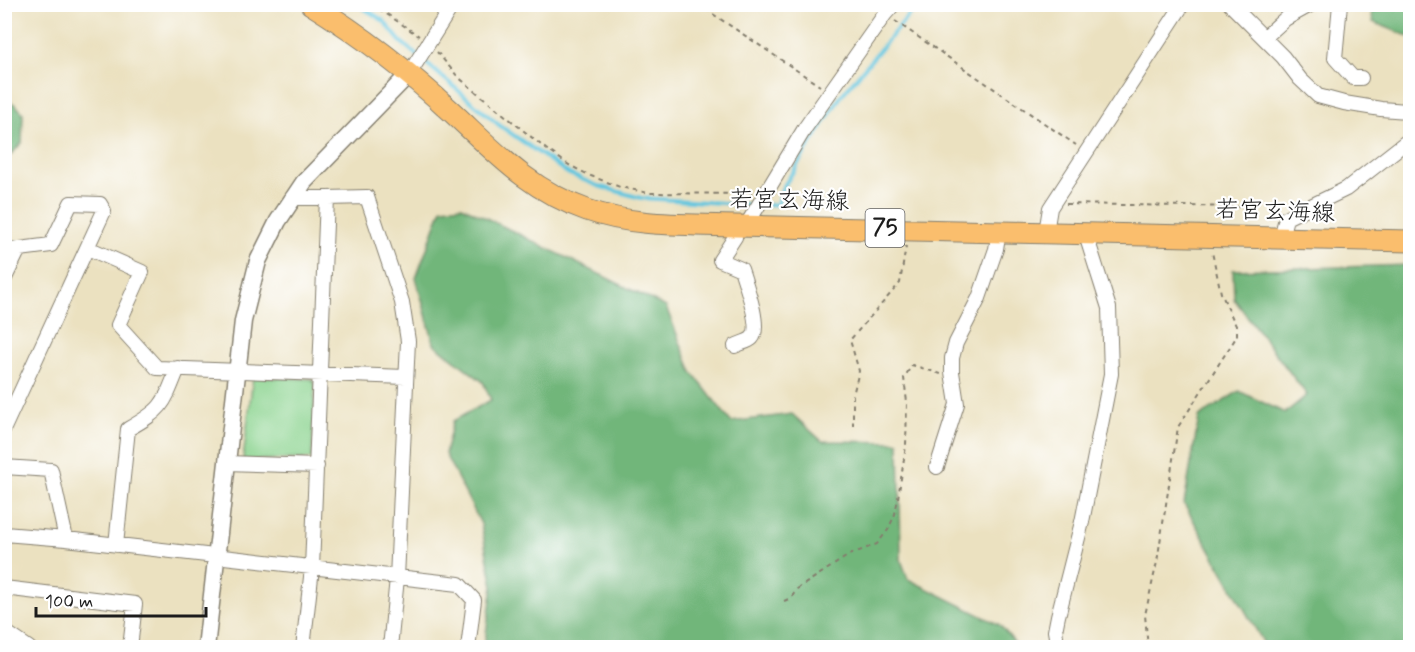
<svg xmlns="http://www.w3.org/2000/svg" width="1415" height="652" font-family="Mynerve,'Klee One',sans-serif">
  <rect width="100%" height="100%" fill="#fff"/>
  <filter id="ink" filterUnits="userSpaceOnUse"><feTurbulence type="fractalNoise" baseFrequency=".0167" numOctaves="2"/><feDisplacementMap in="SourceGraphic" scale="12" xChannelSelector="R" yChannelSelector="G"/><feConvolveMatrix kernelMatrix="1 2 1 2 8 2 1 2 1" color-interpolation-filters="sRGB"/></filter>
  <filter id="wash" filterUnits="userSpaceOnUse"><feTurbulence type="fractalNoise" baseFrequency=".008" numOctaves="4" result="noise"/><feDisplacementMap in="SourceGraphic" scale="24" xChannelSelector="R" yChannelSelector="G"/><feGaussianBlur stdDeviation="1.35" result="paint"/><feColorMatrix in="noise" values="0 0 0 0 0 0 0 0 0 0 0 0 0 0 0 0 0 1.4 0 .05"/><feComposite in="paint" operator="in"/></filter>
  <g filter="url(#wash)">
    <rect width="100%" height="100%" fill="#ebe1c0"/>
    <path fill="#8cd490" stroke="#547856" stroke-width="1.5" d="M253,377L312,379L315,384L312,459L243,460Z"/>
    <path fill="#71b67a" stroke="#46694b" stroke-width="1.5" d="M1370,5H1410V37L1373,22Z
      M5,99L16,105L23,113L22,143L5,161Z
      M462,206L666,307L692,372L731,422L792,414L822,441L899,442L901,560L908,579L1000,625L1018,647H484L493,586L481,524L445,454L453,421L491,400L483,382L434,344L416,278L442,208Z
      M1410,265V647H1266L1184,504L1199,417L1239,391L1285,413L1307,395L1234,299L1233,270Z"/>
    <g fill="none" stroke-linecap="round" stroke-linejoin="round">
      <path stroke="#62c6df" stroke-width="4" d="M357,4L384,21L400,41L499,125L569,174L598,186L641,198L756,205
        M763,206L778,204L782,189L841,96L918,4"/>
    </g>
  </g>
  <g filter="url(#ink)">
    <g fill="none" stroke-linecap="round" stroke-linejoin="round">
      <defs>
        <path id="minor" d="M1230,4L1283,57L1300,79L1318,96L1344,103L1381,109L1407,111L1410,113
          M1340,4L1335,58L1353,78H1361
          M1264,38L1285,19L1312,4
          M409,74L453,4
          M292,198H327
          M746,226L805,128L885,14L894,4
          M1046,232L1050,208L1183,4
          M1281,238L1286,218L1346,189L1410,139
          M88,248L142,272L118,325L157,368L406,377
          M4,251L51,245L71,203L100,204L104,211L4,428
          M4,280L19,249
          M735,346C740,343 748,342 752,338C762,328 745,282 741,269L720,260L735,237L736,226
          M227,463L317,466
          M4,467L51,470L66,539
          M937,467L957,404L952,372V358L956,343L979,298L996,249L999,230
          M4,534L66,539L459,584L474,600L468,648
          M116,545L128,429C163,409 163,406 178,368
          M4,588L135,604L130,648
          M4,631L29,648
          M303,648L312,568L327,198L367,197L402,302L408,341L397,578L390,648
          M1058,648L1055,631L1058,616L1082,522L1111,374L1109,308L1085,232"/>
        <path id="tertiary" d="M206,648L243,321L258,261L278,221L304,182L409,74"/>
        <path id="primary" d="M311,4C361,35 409,72 452,112C495,152 529,190 587,210C635,227 686,224 736,226L1410,241"/>
      </defs>
      <use href="#minor" stroke="#847e6e" stroke-width="16"/>
      <use href="#tertiary" stroke="#847e6e" stroke-width="19"/>
      <use href="#primary" stroke="#847e6e" stroke-width="23"/>
      <path stroke="#847e6e" stroke-width="2" stroke-dasharray="4.5 4.5" stroke-linecap="butt" d="M372,4L419,36
        M698,4L820,86
        M895,21L1076,145
        M437,52L458,77L546,149L569,165L591,176L620,187L649,193L752,194
        M1066,204L1246,207
        M853,426V395L859,371L850,340L900,283L906,246
        M784,601L791,598L797,589L849,555L877,544L888,530L895,514L898,498L906,446L907,402L904,378L912,365L941,374
        M1148,648L1145,615L1157,562L1178,427L1237,336V328L1221,293L1212,252"/>
      <use href="#minor" stroke="#fff" stroke-width="14"/>
      <use href="#tertiary" stroke="#fff" stroke-width="16"/>
      <use href="#primary" stroke="#fabe6d" stroke-width="21"/>
    </g>
  </g>
  <g text-anchor="middle" dominant-baseline="central" stroke-width="4.5" stroke-linejoin="round" paint-order="stroke">
    <rect fill="#fff" stroke="#606060" stroke-width="1.5" x="865.5" y="209" width="39" height="38" rx="4.5"/>
    <g font-size="22" font-weight="bold" fill="#1c1c1c">
      <text x="885" y="228">75</text>
    </g>
    <g font-size="24" fill="#1c1c1c" stroke="#fff">
      <text transform="translate(789 201) rotate(1)">若宮玄海線</text>
      <text transform="translate(1275 212) rotate(2)">若宮玄海線</text>
    </g>
  </g>
  <rect width="1415" height="652" fill="none" stroke="#fff" stroke-width="24"/>
  <path d="M36 607v9h170v-9" fill="none" stroke="#1c1c1c" stroke-width="3"/>
  <text x="45" y="607" font-size="18" fill="#1c1c1c" stroke="#ffffff" stroke-width="4.5" paint-order="stroke">100 m</text>
</svg>
